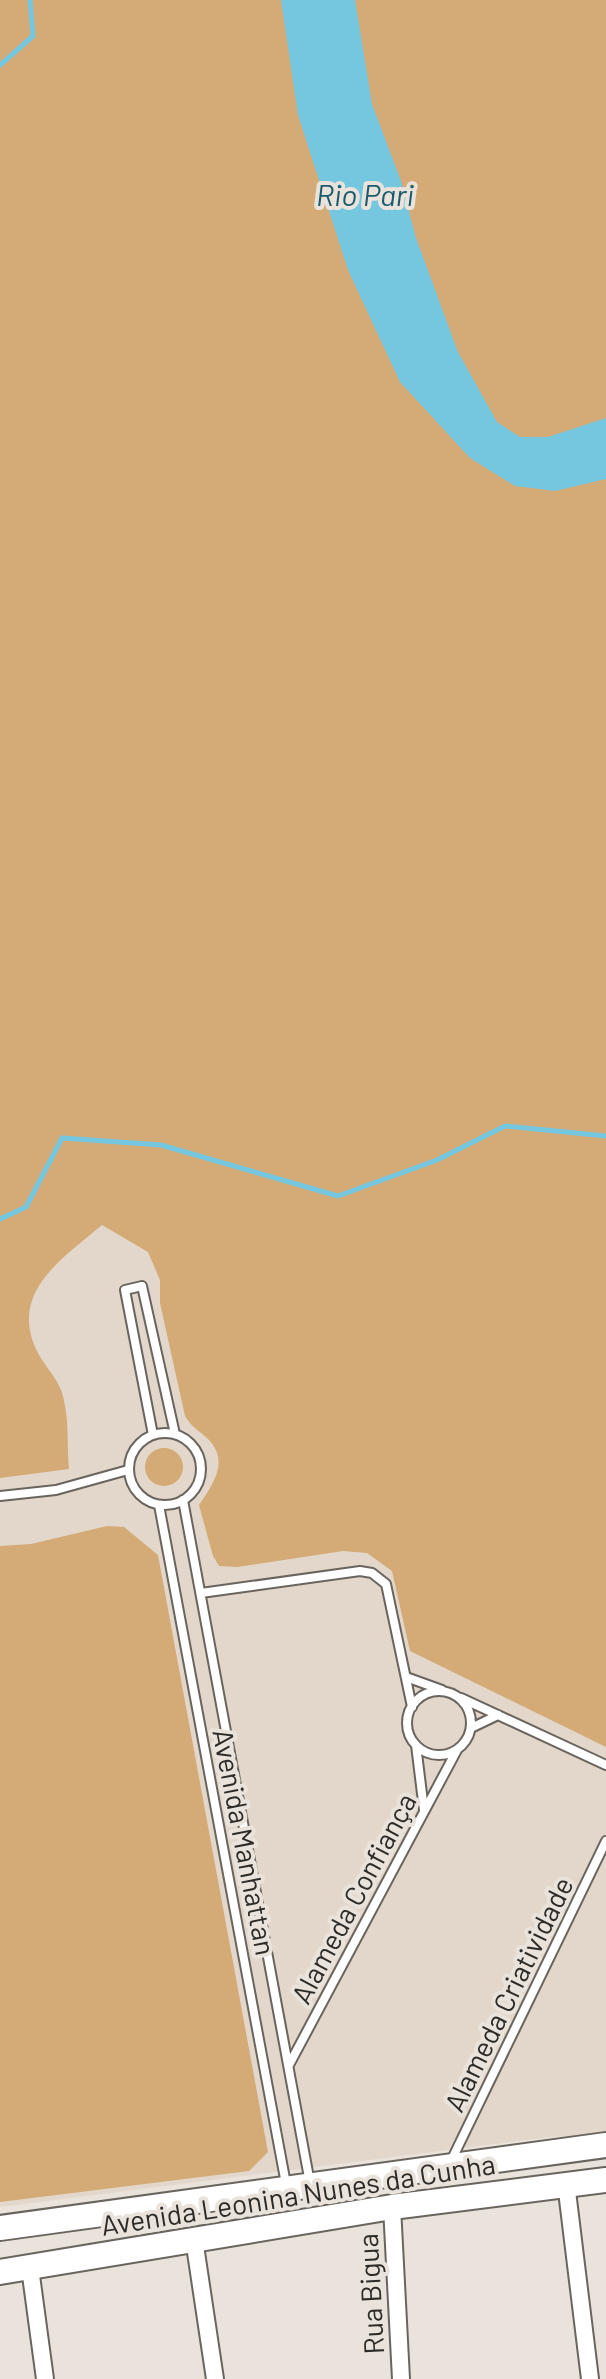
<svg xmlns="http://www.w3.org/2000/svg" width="606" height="2379" font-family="Barlow,sans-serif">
  <rect width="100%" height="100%" fill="#eae3dc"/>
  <path fill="#e2d7ca" d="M0,1122L606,1294V2134L550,2137L0,2207Z"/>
  <path fill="#d4aa77" d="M0,0H606V1747L410,1651L392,1571L367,1553L343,1551L237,1567L219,1566L213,1556L199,1505C213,1484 230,1461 208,1439C199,1430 192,1428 185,1416L160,1303V1280L148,1252L102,1225C62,1259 7,1293 38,1353C47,1370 61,1381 64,1401C69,1423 67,1447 69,1469L0,1478Z
    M145 1467a19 19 0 1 1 38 0a19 19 0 1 1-38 0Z
    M107,1526L124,1527L158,1555L268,2152L249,2171L0,2202V1546L31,1544Z"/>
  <path fill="#75c7e0" d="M281,0H355L372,104L401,181L416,238L458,352L497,422L520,437H548L606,418V479L555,491L515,486L470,458L400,382L348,270L298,115Z"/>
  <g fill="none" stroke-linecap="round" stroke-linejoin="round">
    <path stroke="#75c7e0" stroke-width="5" d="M0,65L33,36L30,0
      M0,1219L26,1207L62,1138L161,1145L338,1196L437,1160L505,1126L606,1136"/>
    <defs>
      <path id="lane" d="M129 1469a36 36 0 1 1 72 0a36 36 0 1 1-72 0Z
        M153,1435L125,1290L142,1286L175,1434
        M0,1496L56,1490L128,1470
        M183,1500L310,2183
        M159,1505L286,2184
        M201,1593L360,1571L372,1573L386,1584L412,1707
        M406,1677L442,1690
        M407 1723a32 32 0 1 1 64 0a32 32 0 1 1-64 0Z
        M461,1698L606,1765
        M471,1728L498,1715
        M416,1745L424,1810
        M289,2065L457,1750
        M451,2161L606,1841"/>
      <path id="street" d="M566,2183L590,2379
        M392,2207L401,2379
        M194,2239L215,2379
        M30,2268L45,2379"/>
      <path id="secondary" d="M0,2228L606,2145
        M0,2272L392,2207L606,2180"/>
    </defs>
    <use href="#lane" stroke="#6a645e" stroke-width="12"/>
    <use href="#street" stroke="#6a645e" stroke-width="20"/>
    <use href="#secondary" stroke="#6a645e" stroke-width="28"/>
    <use href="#lane" stroke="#fff" stroke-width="8"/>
    <use href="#street" stroke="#fff" stroke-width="16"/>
    <use href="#secondary" stroke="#fff" stroke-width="24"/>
  </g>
  <g text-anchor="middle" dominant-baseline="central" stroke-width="8" stroke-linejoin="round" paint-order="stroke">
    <g font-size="28" fill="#2d2b28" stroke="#eae3dc">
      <text transform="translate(245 1842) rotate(79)">Avenida Manhattan</text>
      <text transform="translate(353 1898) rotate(-62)">Alameda Confiança</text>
      <text transform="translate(508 1994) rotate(-64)">Alameda Criatividade</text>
      <text transform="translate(298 2194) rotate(-9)">Avenida Leonina Nunes da Cunha</text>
      <text transform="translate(370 2294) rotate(-93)">Rua Bigua</text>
    </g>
    <g font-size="30" font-style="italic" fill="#195c6e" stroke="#eae3dc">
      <text x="365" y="194">Rio Pari</text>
    </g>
  </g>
</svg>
